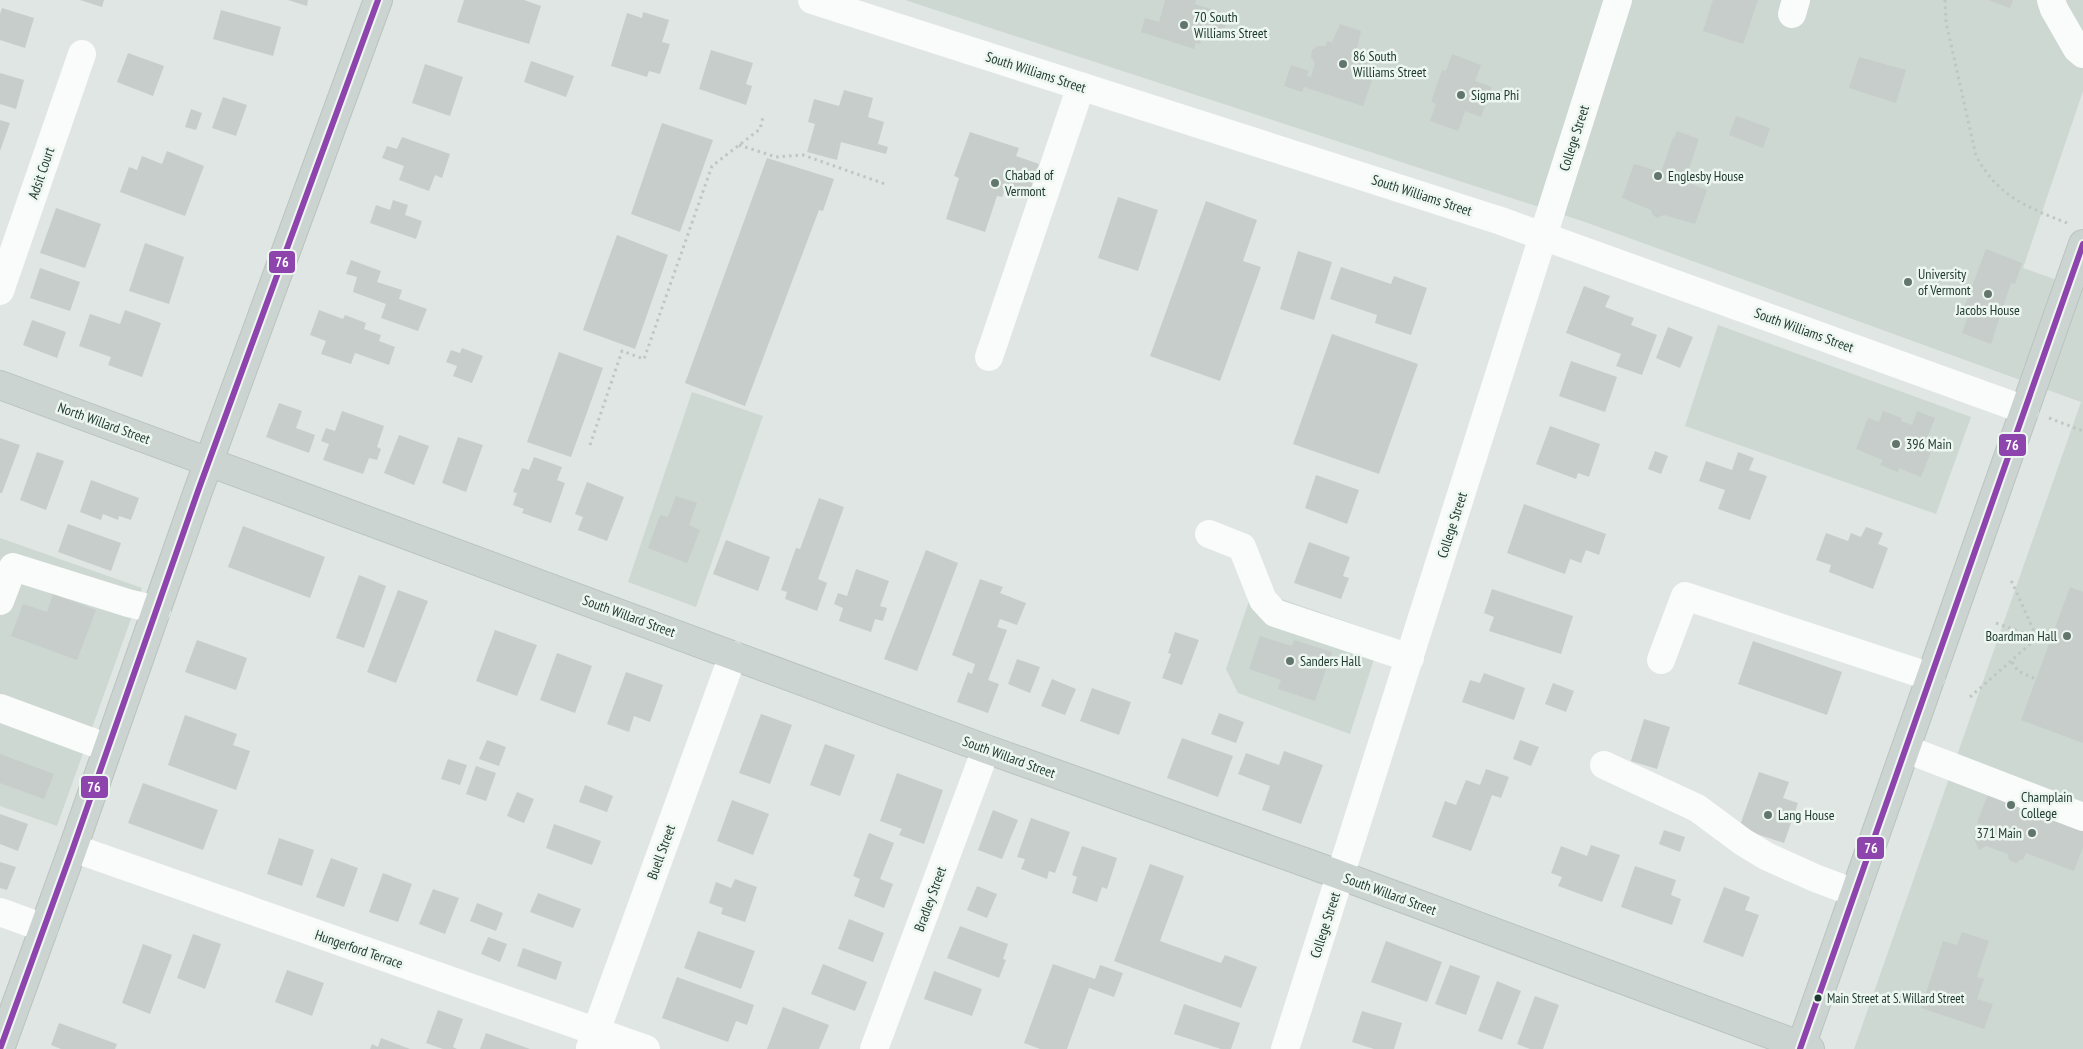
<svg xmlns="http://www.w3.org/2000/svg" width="2083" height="1049" font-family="'PT Sans Narrow',sans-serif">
  <rect width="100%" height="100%" fill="#e0e6e3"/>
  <path fill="#cdd8d2" d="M905,0H2083V91L2023,268L2083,289V1049H1854L2081,402L1585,222Z
    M1718,325L1971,417L1936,514L1685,426Z
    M692,392L763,416L696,607L628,582Z
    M0,538L142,588L57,826L0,806Z
    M1253,589L1382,634L1350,734L1238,693L1226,669Z"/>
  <path fill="#c7cdca" d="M80,0H104L102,7Z
    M288,0H308L307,6Z
    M464,0H524L541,6L529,44L457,22Z
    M1165,0H1196L1195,4L1229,15L1223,34L1205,28L1200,44L1196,43L1194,49L1141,32L1145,18L1159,22Z
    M1713,0H1758L1743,44L1703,31Z
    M1988,0H2013L2010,8Z
    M2,8L34,18L25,48L0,40V14Z
    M221,10L281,27L273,56L213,39Z
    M643,12L669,20L662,42L670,44L660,74L649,71L647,77L611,66L627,13L642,18Z
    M1340,24L1361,31L1357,49L1368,52L1372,61L1370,66L1376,68L1363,106L1304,87L1302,92L1284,86L1291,65L1309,71L1307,76L1311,77L1315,63L1311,57L1312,50L1318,46H1326L1327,41L1332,42Z
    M711,50L753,63L746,84L752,86L746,105L699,89Z
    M128,53L164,66L153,96L117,82Z
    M1452,54L1481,65L1475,81L1492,87L1481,117L1465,111L1458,131L1430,121L1436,104L1431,102L1442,70L1446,71Z
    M1859,57L1906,70L1896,103L1849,88Z
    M531,61L574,76L566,97L524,82Z
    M425,64L463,77L450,116L412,103Z
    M0,73L24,80L16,109L0,104Z
    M844,90L873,98L868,117L884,122L878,144L888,147L886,154L841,142L837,160L807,152L815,124L808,122L814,99L839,106Z
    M223,97L247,105L236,136L212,128Z
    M191,109L202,113L196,130L185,127Z
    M1736,116L1770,128L1763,148L1729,135Z
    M0,120L10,123L0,151Z
    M662,123L713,140L680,232L631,214Z
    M1677,131L1699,139L1685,181L1707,190L1695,224L1664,215L1657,218L1652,214L1651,210L1622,198L1634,164L1661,172L1673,138H1674Z
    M970,132L1019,148L1016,156L1039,164L1028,196L1006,188L1002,197L997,196L985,232L946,219L959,178L954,176Z
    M402,137L450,154L442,178L435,175L429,191L399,180L404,166L382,158L387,146L397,149Z
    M167,151L204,166L185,216L120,192L129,167L137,170L142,156L162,164Z
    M767,158L834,179L823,211L819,210L745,406L685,383Z
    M1118,197L1158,210L1138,271L1098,258Z
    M393,200L408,205L405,215L422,221L416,239L370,223L376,205L390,210Z
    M1206,201L1257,220L1243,261L1261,267L1220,381L1150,356Z
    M56,208L101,224L85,268L40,253Z
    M617,235L668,255L635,349L583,330Z
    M145,243L184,257L169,304L129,291Z
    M1986,249L2022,263L2015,284L2011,283L1991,344L1962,333L1968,316L1962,313Z
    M1298,251L1332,262L1314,320L1280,309Z
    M351,260L381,271L377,282L402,290L399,299L427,309L418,331L381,318L386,304L353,292L357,277L346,274Z
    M1341,267L1391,284L1394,276L1427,288L1411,335L1375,323L1377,315L1330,299Z
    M40,268L80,282L70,311L30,298Z
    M1584,286L1610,296L1605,307L1634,318L1631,325L1657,335L1642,375L1616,366L1621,354L1566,333Z
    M125,310L161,323L142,377L108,365L111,357L79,346L90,314L120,324Z
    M319,310L343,319L345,315L366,323L364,329L381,335L379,341L395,347L389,365L355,353L351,364L321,354L326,341L310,335Z
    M32,320L66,332L57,358L23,345Z
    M1668,327L1693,337L1680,368L1656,358Z
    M1332,334L1418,364L1379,474L1293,444Z
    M462,348L483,356L472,383L453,376L457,366L446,362L451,350L460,353Z
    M559,352L603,368L571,457L527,442Z
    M1571,361L1617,377L1605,412L1559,396Z
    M279,403L302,411L296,428L315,435L309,453L266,437Z
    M342,411L384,426L377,447L381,449L377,460L369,458L363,474L323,460L329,444L321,441L326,428L335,431Z
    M1883,411L1902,418L1901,421L1912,425L1917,411L1935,418L1928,436L1936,439L1921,477L1899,468L1898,472L1880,465L1883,460L1856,449L1868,418L1879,422Z
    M1550,426L1600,444L1589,477L1578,473L1576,479L1536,464Z
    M399,435L429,446L414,485L384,473Z
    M458,437L483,445L466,492L442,483Z
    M0,438L20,445L2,493H0Z
    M1655,451L1668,456L1661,474L1648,469Z
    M37,452L64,461L46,510L20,500Z
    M1738,452L1754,458L1749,470L1767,476L1750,520L1718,509L1725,490L1699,481L1706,461L1732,470Z
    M534,457L562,467L557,480L565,483L551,523L522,513L524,509L513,505L517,493L513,492L522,468L529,470Z
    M1316,475L1359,490L1347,524L1305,508Z
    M91,480L139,498L131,520L119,516L118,520L103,514L101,520L80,512Z
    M587,482L624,497L607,541L578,530L583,517L575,514Z
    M676,496L697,503L689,525L700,530L687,563L648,548L660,515L668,517Z
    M819,498L844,507L818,579L827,583L817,611L785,599L787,592L781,590L796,548L800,549Z
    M1524,504L1606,534L1599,555L1586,550L1581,563L1570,559L1565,574L1507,553Z
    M68,524L121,543L111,571L58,552Z
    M243,526L325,557L310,598L228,567Z
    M1866,527L1883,533L1878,544L1888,548L1873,589L1829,572L1831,565L1816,560L1826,533L1848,541L1851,533L1861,537Z
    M726,540L770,557L758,591L713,574Z
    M1309,542L1350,557L1343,576L1349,578L1341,599L1294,583Z
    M926,550L958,563L917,671L884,659Z
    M856,569L889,581L880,606L887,608L883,621L875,619L871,632L839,621L843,608L834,604L838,593L847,596Z
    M359,575L386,586L364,648L336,638Z
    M980,579L1003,587L1000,593L1026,603L1017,625L1000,619L997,627L1007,630L988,680L999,684L988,713L957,702L968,672L972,674L975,664L952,655Z
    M2070,587L2083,592V743L2021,720Z
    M1492,589L1573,616L1561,654L1489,631L1494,617L1484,613Z
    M398,590L428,601L396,683L367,672Z
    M53,594L96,610L77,660L11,636L23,604L47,612Z
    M495,630L537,645L517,696L476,681Z
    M1175,632L1199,640L1182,685L1162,678L1171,654L1168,653Z
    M1260,636L1292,646L1294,640L1332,652L1315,701L1278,689L1281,680L1249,669Z
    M197,640L247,658L236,690L185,672Z
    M1753,641L1842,672L1827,715L1738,684Z
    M557,653L592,666L575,713L540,700Z
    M1017,659L1040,667L1030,693L1008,684Z
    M626,672L663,685L650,722L634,716L629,732L607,724Z
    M1484,673L1525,688L1514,720L1462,702L1470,680L1480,683Z
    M1052,679L1076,689L1065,715L1041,706Z
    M1553,683L1574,691L1566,712L1545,704Z
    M1092,688L1131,702L1119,735L1080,721Z
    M1219,713L1244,722L1236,743L1211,734Z
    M761,714L792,725L770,784L739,773Z
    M185,715L237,734L233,745L250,751L236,790L168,765Z
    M1644,719L1670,727L1657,769L1631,761Z
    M1182,738L1233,756L1218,797L1167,778Z
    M487,740L506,747L499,766L479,759Z
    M1520,740L1539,747L1531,766L1513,759Z
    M825,744L855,755L840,796L810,785Z
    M1284,751L1323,765L1301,824L1262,810L1270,786L1238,774L1246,753L1279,765Z
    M0,754L54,774L44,799L0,783Z
    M448,759L467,765L460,785L441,779Z
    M476,766L496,773L486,801L466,794Z
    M1486,769L1509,777L1501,798L1492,795L1471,851L1432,837L1445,801L1456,805L1466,780L1480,785Z
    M1759,772L1789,782L1783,798L1798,803L1784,843L1739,828Z
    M897,773L943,790L924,844L899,835L902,829L880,821Z
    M143,783L218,810L203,850L128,823Z
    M585,785L613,796L607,812L579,802Z
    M517,792L534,799L524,823L507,816Z
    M1988,794L2083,831V847L2074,871L2026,853L2023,860L2021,859L2016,863L2009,860L2008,854L1986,846L1979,850L1973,837L1980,834L1983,825L1977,823Z
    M732,800L769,814L753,855L717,841Z
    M993,810L1018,820L1002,859L978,850Z
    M0,814L28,824L18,851L0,844Z
    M1031,818L1070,832L1055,873L1049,871L1047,879L1021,869L1025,859L1017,857Z
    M554,824L601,841L592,865L546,848Z
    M1664,830L1685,837L1680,852L1659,844Z
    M869,833L894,843L880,879L893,884L884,908L854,896L860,879L853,876Z
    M279,838L314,850L302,886L267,874Z
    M1591,845L1620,855L1602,902L1558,886L1562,877L1551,873L1561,846L1587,856Z
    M1082,846L1117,858L1107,889L1102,887L1097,902L1072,893L1077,877L1072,875Z
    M331,858L358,868L344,907L316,897Z
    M0,862L16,867L7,890L0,888Z
    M1150,864L1184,876L1160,941L1221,963L1225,955L1257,967L1241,1008L1114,961Z
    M1635,866L1676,880L1671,895L1681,899L1672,925L1621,907Z
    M383,873L412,884L398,922L369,912Z
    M735,879L757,887L745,922L721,914L723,908L709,903L716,882L731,888Z
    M977,886L997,894L987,918L967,910Z
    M1724,887L1750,897L1745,910L1759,915L1743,957L1703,942Z
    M433,889L459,898L445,934L419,924Z
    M538,893L581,909L573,928L530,912Z
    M477,903L503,913L496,931L470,921Z
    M849,919L884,933L873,962L838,949Z
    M960,926L1008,944L1003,959L1006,960L999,978L947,958Z
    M698,931L755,951L741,989L684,968Z
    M1962,932L1989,941L1977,977L1984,979L1977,999L1993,1004L1984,1029L1921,1008L1943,941L1957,945Z
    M193,934L221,944L205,989L177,978Z
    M488,937L507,944L500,962L481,954Z
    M1386,941L1442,962L1427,1002L1371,982Z
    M143,944L172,955L150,1014L122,1003Z
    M523,948L562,962L556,980L517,966Z
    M823,964L867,982L855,1011L811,994Z
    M1053,964L1095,979L1100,965L1123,973L1114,997L1089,988L1067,1049H1040L1024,1043Z
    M1450,965L1480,976L1466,1015L1435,1004Z
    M287,970L324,983L312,1016L275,1002Z
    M934,971L982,989L972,1016L924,999Z
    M677,977L754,1005L747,1025L736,1021L728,1042L662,1018Z
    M1497,981L1521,991L1502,1040L1478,1031Z
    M1535,996L1559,1005L1543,1049H1530L1517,1044Z
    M1184,1004L1240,1023L1231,1049H1221L1174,1034Z
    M783,1007L829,1025L819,1049H767Z
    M438,1010L463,1019L453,1047L457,1049H443L426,1043Z
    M1362,1011L1402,1023L1394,1049H1374L1352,1042Z
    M59,1023L117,1044L115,1049H61L51,1045Z
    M486,1033L530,1049H480Z
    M381,1038L410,1049H370L372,1044L378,1047Z"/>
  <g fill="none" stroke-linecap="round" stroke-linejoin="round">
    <defs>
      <path id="major" d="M0,385L986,749L1310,864L1810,1049
        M0,1049L73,848L198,491L378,0
        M1800,1049L2083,244"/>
    </defs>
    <use href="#major" stroke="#bac3bf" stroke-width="30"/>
    <path stroke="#bec7c4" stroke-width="3" stroke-dasharray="2.5 4" stroke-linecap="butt" d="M1945,0L1946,22L1976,156C1998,196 2026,207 2067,223
      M739,145L776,157L803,155L885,184
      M2049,418L2083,431
      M590,445L622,351L644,359L712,166L760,129L763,117
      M1996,623L2048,642
      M2012,662L2018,671L2036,679
      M1970,697L2037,638L2011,580"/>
    <path stroke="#fafbfb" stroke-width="28" d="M812,0L1501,221L2025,410
      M2051,0L2054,9L2077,49L2083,54
      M1792,14L1796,0
      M0,291L82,54
      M989,357L1081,86
      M1209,534L1242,547L1263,600L1275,613L1410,658
      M0,601L13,567L128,603L157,610
      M1661,660L1685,596L1931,677
      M0,708L108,748
      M1906,749L2083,817
      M1604,765L1697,808L1743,842L1766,856L1815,878L1855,893
      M73,848L646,1049
      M0,912L44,928
      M590,1048L733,655
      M874,1049L986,749
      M1285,1049L1618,0"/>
    <use href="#major" stroke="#cbd4d0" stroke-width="28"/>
    <defs>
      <path id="bus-1" d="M0,1049L73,848L198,491L378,0
        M1800,1049L2083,244"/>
    </defs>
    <use href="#bus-1" stroke="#edf6f0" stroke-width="10"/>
    <use href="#bus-1" stroke="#8e44ad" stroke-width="6"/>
  </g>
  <g fill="#62766e" stroke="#edf6f0" stroke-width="2">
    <circle cx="1184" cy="25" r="5"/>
    <circle cx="1343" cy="64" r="5"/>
    <circle cx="1461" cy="95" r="5"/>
    <circle cx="1658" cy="176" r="5"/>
    <circle cx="995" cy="183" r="5"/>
    <circle cx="1908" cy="282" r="5"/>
    <circle cx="1988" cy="294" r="5"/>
    <circle cx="1896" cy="444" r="5"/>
    <circle cx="2067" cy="636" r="5"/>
    <circle cx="1290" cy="661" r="5"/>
    <circle cx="2011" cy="805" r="5"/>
    <circle cx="1768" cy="815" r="5"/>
    <circle cx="2032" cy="833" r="5"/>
  </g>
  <circle fill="#1e392f" stroke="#edf6f0" stroke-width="2" cx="1818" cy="998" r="4.5"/>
  <g text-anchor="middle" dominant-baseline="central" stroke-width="5" stroke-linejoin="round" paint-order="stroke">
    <g font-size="13" fill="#1e392f" stroke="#edf6f0" text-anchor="start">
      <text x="1827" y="998">Main Street at S. Willard Street</text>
    </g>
    <g font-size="14" fill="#1e392f" stroke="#edf6f0" text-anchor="start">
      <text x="1194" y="17">70 South<tspan x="1194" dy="16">Williams Street</tspan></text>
      <text x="1353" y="56">86 South<tspan x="1353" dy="16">Williams Street</tspan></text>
      <text x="1471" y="95">Sigma Phi</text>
      <text x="1005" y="175">Chabad of<tspan x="1005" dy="16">Vermont</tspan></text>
      <text x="1668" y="176">Englesby House</text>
      <text x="1918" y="274">University<tspan x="1918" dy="16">of Vermont</tspan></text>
      <text x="1988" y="310" text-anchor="middle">Jacobs House</text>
      <text x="1906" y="444">396 Main</text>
      <text x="2057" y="636" text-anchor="end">Boardman Hall</text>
      <text x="1300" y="661">Sanders Hall</text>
      <text x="2021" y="797">Champlain<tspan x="2021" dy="16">College</tspan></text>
      <text x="1778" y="815">Lang House</text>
      <text x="2022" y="833" text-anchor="end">371 Main</text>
    </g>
    <g font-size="14" fill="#1e392f" stroke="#edf6f0">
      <text transform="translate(1036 72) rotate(18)">South Williams Street</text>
      <text transform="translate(1574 138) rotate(-72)">College Street</text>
      <text transform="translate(41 173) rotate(-71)">Adsit Court</text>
      <text transform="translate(1422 195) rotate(18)">South Williams Street</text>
      <text transform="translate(1804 330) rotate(20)">South Williams Street</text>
      <text transform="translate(104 423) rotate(20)">North Willard Street</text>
      <text transform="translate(1452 525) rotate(-72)">College Street</text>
      <text transform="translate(629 616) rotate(20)">South Willard Street</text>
      <text transform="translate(1009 757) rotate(20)">South Willard Street</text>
      <text transform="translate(661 852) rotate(-70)">Buell Street</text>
      <text transform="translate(1390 894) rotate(20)">South Willard Street</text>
      <text transform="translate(930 899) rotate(-70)">Bradley Street</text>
      <text transform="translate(1325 925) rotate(-72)">College Street</text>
      <text transform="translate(359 949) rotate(19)">Hungerford Terrace</text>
    </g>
  </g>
  <g stroke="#edf6f0" stroke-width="2">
    <rect x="268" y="250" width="28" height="24" rx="5" fill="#8e44ad"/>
    <rect x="1998" y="433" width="29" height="24" rx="5" fill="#8e44ad"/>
    <rect x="80" y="775" width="29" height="24" rx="5" fill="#8e44ad"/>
    <rect x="1856" y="836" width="29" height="24" rx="5" fill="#8e44ad"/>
  </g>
  <g font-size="14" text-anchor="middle" font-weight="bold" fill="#fff">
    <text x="282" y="267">76</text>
    <text x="2012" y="450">76</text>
    <text x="94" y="792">76</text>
    <text x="1871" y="853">76</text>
  </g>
</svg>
